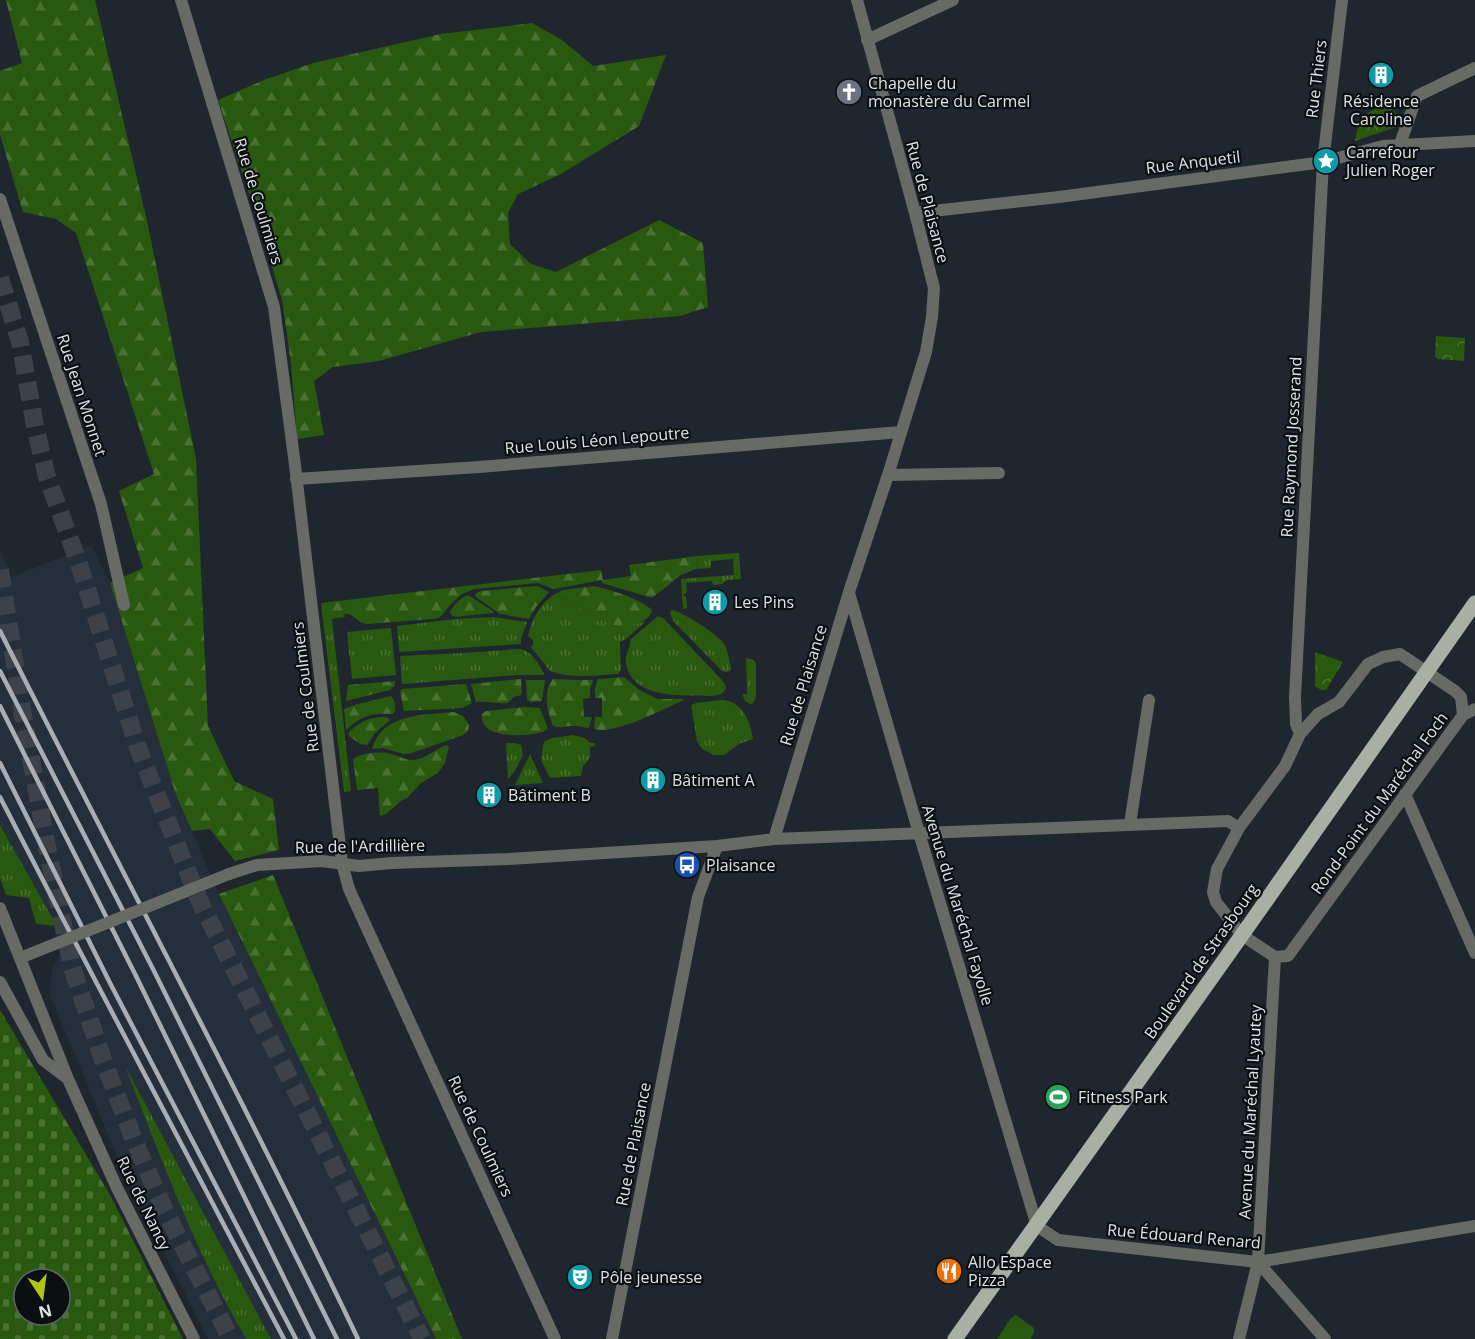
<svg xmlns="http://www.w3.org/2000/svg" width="1475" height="1339" font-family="'Open Sans',sans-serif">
  <defs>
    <pattern id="grass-tufts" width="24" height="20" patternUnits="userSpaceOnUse" patternTransform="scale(1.5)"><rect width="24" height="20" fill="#29590f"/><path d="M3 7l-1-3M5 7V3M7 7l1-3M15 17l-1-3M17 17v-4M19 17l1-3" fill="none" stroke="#487132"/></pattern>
    <pattern id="forest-firs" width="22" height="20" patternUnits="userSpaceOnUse" patternTransform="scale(1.5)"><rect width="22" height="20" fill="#29590f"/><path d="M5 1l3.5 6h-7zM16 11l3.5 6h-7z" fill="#487132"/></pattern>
    <pattern id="cemetery-stones" width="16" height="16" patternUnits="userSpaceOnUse" patternTransform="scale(1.5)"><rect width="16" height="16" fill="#29590f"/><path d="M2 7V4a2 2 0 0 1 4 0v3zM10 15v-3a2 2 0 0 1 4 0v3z" fill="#487132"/></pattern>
    <pattern id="park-crowns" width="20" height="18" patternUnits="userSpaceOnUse" patternTransform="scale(1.5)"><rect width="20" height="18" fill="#29590f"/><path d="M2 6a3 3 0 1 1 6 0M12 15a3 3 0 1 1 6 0" fill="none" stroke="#487132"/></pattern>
  </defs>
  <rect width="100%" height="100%" fill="#20262e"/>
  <path fill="#242f3b" d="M91,545L110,583L176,795L219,894L436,1339H208L126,1178L50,995L52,968L57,960L66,951L57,926L0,825V548L11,577Z"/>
  <path fill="url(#grass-tufts)" d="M739,553L741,579L727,580L722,584L714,585L711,581L686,583L687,592L683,595L686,597L687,608L683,609L681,579L734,575L733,559L711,561V568L696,569L697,556Z
    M555,594C585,610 609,634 646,621L626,639L620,642L621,670L618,674C598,675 569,679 550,671L531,647L533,644V640L528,636C532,618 540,604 555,594Z
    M672,610C683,612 719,635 724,644C728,650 729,660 731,667L730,671L726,672L722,671L673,621L670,613Z
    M658,616L663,618L722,680L726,686C725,694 719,695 712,696C683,695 632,700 626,663C625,651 631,650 630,640Z
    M493,617L527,622L521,639V644L399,652L397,626L455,619Z
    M332,619L351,791L344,792L323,620Z
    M391,628L396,675L352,679L347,632Z
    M519,649C532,650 539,665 545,675H518L402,684L400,656L464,653Z
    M746,658L754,660L756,663V698L753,703L750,704L745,701L742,694H747Z
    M722,700C742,701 751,722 753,739L739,744L724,755H714L702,749L697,741L691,705L696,703Z
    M573,735L585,738L590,743H595V746L590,747V758L583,766L581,776L550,778L541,760L543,745L545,741L552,738Z
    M506,743H514L521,745L523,755L515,771L508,779Z
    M530,754L543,783L515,785Z
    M0,825L57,926L36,924L29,898L6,895L0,878Z
    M125,1066L271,1339H246C196,1253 161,1159 125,1066Z"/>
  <path fill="url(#forest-firs)" d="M6,0H95L147,221L196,459L208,726L234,781L273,799L279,850L235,861L210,829L192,831L176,795L110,583L143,568L119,491L154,474L76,233L56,219L23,212L0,135V71L22,63Z
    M532,23L562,40L593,66L666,55L639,126L561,174L518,194L508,213L510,244L531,264L556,272L659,220L703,243L708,307L680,316L481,332L379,361L333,367L314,381L324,435L297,439L291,364L282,300L264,239L218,100L264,80L313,63L441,34Z
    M697,556L696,569L681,575L652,598L602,583V580L554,589L538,583L474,589L462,594L450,605L442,615L438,618L432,619L367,624C355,622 355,613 344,614L345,617L323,620L321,603L601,570L603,580L631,576L629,565Z
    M537,586L549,592L536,607L529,619L500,614L476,597L475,595L476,593L481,591Z
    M594,586C611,590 639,598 652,610C650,617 646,620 639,623C609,635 580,606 555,594L563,590Z
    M468,595L493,611V613L456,617L451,615L450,612C454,605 460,598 468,595Z
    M624,677L638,689L657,699H683L684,700C663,709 616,735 594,729L595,717H602V698H595V688L598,679Z
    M521,679L522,692L521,695L514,697L508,703C497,704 487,701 476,702L471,684Z
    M553,679L577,680H593L590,689V698L583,699L584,717H592L589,728C583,728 577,725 570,726C566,726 560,728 556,727C552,726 552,724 551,720C546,707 544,690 553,679Z
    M526,680H545L542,701L531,702L527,700Z
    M395,681V685L390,690L346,701L348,685Z
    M466,684L472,703L462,708L404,711L400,692L402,689Z
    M391,696C395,700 397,709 393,714C372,713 362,715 346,730L344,709L354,705Z
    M525,707L540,708L548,729C537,737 502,737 490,730C484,727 481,720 482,714L486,711Z
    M454,712L463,716L469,725L468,731L463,735L409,754L400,753L383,748L372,749C382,713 424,715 454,712Z
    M384,717L388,718L390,720L375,733L367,745L360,744L349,736V732C360,722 369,717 384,717Z
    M446,745L449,747L445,763L438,773L421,783L407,798L402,800L386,814L380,816L378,788L357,790L353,759C362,753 380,751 391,754C399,756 407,761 415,760C426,758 436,749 446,745Z
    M273,875L462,1339H436L219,894Z"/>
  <path fill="url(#cemetery-stones)" fill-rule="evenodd" d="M0,1010L110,1195L183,1339H0ZM24,1279H60V1315H24Z"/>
  <path fill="url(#park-crowns)" d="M1383,106C1394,109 1400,114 1402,125L1355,141C1359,121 1363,112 1383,106Z
    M1436,336L1465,338L1464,361L1438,359L1435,356Z
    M1315,652L1343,662L1326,690H1321L1315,686Z"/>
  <path fill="#29590f" d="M1016,1315L1034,1328V1333L1030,1339H997L1011,1318Z"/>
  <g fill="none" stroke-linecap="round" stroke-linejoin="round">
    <path stroke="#3d424a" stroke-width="18" stroke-dasharray="18 9" stroke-linecap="butt" d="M0,278L20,342L36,431L47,477L79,564L138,748L200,902L422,1339
      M0,570L23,715L47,847L72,967L103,1060L134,1140L165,1211L231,1339"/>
    <path stroke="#676a65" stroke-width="12" d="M181,0L274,307L295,465L342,863L349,889L555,1339
      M867,40L953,0
      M1400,144L1417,96L1475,68
      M0,199L101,504L124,605
      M915,213L1059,197L1323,162L1383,146L1475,141
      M888,475L999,473
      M296,479L479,467L901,432
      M849,593L919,833L1037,1226L1058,1240L1258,1262L1475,1226
      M1400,654L1455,691L1461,697L1463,715L1288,956L1275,957L1242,935L1216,902L1213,892L1217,869L1239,828L1285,766L1300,734L1318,714L1339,702L1368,664L1383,657Z
      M1463,715L1475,709
      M1300,734L1296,724L1295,697L1323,162L1342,0
      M1405,794L1475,953
      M1130,824L1149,700
      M774,839L850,589L888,475L926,352L932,317L934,288L915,213L857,0
      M229,874L257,865L322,861L359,866L392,863L509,859L717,846L774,839L1228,821L1239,828
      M0,908L68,1079L117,1188L194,1339
      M0,982L43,1060L67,1078
      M1258,1262L1325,1339
      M612,1339L698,897L717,846
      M1239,1339L1258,1262L1275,957"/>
    <path stroke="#aaafa5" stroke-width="15" d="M955,1339L1242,935L1475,603"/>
    <path stroke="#aaaeb4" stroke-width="4.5" d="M0,631C119,867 244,1100 358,1339
      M0,671L153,969L337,1339
      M0,706L136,976L314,1339
      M0,763L111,985L296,1339
      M0,797L64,921L284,1339"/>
    <path stroke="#676a65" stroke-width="12" d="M20,958L229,874"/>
  </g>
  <defs>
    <symbol id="building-disc" viewBox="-11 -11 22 22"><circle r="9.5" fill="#0f9aa8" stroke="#0c0f12"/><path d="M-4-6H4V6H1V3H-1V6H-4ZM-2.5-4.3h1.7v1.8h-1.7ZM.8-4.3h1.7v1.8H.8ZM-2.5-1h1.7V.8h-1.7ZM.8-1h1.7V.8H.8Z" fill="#fff"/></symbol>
    <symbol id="church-disc" viewBox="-11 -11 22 22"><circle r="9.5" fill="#6b7280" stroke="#0c0f12"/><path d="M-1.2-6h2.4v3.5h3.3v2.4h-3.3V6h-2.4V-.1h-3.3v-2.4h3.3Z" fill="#fff"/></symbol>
    <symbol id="sight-disc" viewBox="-11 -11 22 22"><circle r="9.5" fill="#0f9aa8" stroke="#0c0f12"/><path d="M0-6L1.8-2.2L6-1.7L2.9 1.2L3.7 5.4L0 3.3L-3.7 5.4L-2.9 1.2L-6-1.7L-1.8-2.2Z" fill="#fff"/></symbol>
    <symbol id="bus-disc" viewBox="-11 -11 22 22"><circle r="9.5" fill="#1a4fb4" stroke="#0c0f12"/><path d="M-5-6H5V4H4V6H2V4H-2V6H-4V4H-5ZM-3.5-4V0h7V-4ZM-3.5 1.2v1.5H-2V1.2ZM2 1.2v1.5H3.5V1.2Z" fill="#fff"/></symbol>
    <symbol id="stadium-disc" viewBox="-11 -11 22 22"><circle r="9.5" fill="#2e9e5b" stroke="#0c0f12"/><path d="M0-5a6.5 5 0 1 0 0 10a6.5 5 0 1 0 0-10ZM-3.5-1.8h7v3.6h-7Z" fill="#fff"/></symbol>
    <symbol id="restaurant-disc" viewBox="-11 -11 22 22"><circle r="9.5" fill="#e8710a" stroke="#0c0f12"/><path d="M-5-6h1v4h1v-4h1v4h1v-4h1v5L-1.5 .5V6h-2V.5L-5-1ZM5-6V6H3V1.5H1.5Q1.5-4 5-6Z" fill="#fff"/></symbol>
    <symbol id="theatre-disc" viewBox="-11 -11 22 22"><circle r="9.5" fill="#0f9aa8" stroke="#0c0f12"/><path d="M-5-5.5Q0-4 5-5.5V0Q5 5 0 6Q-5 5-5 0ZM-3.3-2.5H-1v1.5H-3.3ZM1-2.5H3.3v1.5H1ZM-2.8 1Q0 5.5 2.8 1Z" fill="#fff"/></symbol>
  </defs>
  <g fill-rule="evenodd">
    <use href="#building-disc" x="1366" y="60" width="30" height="30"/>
    <use href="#church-disc" x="834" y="77" width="30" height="30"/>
    <use href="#sight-disc" x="1311" y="146" width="30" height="30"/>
    <use href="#building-disc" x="700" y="587" width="30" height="30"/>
    <use href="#building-disc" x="638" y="765" width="30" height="30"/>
    <use href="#building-disc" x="474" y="780" width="30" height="30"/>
    <use href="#bus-disc" x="672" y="850" width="30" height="30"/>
    <use href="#stadium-disc" x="1043" y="1082" width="30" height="30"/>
    <use href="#restaurant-disc" x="934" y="1256" width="30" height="30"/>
    <use href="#theatre-disc" x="565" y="1262" width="30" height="30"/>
  </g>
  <g text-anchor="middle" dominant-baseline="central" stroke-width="4.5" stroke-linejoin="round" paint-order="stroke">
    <g font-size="16" fill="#dfe3e8" stroke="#0c0f12">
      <text transform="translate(1316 79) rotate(-83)">Rue Thiers</text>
      <text transform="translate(1193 162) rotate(-7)">Rue Anquetil</text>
      <text transform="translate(259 201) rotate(73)">Rue de Coulmiers</text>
      <text transform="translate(928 202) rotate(75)">Rue de Plaisance</text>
      <text transform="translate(82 395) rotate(72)">Rue Jean Monnet</text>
      <text transform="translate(597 440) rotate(-5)">Rue Louis Léon Lepoutre</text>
      <text transform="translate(1291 447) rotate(-87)">Rue Raymond Josserand</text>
      <text transform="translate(803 685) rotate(-73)">Rue de Plaisance</text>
      <text transform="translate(305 687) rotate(-97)">Rue de Coulmiers</text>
      <text transform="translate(1379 803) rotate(-54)">Rond-Point du Maréchal Foch</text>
      <text transform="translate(360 846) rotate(-1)">Rue de l'Ardillière</text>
      <text transform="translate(958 905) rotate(73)">Avenue du Maréchal Fayolle</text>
      <text transform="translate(1201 961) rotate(-55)">Boulevard de Strasbourg</text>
      <text transform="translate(1250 1112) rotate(-87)">Avenue du Maréchal Lyautey</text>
      <text transform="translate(481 1136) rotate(65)">Rue de Coulmiers</text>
      <text transform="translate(633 1144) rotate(-79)">Rue de Plaisance</text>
      <text transform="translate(144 1203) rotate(64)">Rue de Nancy</text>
      <text transform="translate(1184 1236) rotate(5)">Rue Édouard Renard</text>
    </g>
    <g font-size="16" fill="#dfe3e8" stroke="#0c0f12" text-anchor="start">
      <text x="868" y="83">Chapelle du<tspan x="868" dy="18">monastère du Carmel</tspan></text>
      <text x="1381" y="101" text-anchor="middle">Résidence<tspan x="1381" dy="18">Caroline</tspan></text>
      <text x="1346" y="152">Carrefour<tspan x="1346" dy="18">Julien Roger</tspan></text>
      <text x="734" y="602">Les Pins</text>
      <text x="672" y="780">Bâtiment A</text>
      <text x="508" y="795">Bâtiment B</text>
      <text x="706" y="865">Plaisance</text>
      <text x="1078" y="1097">Fitness Park</text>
      <text x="968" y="1262">Allo Espace<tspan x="968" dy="18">Pizza</tspan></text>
      <text x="600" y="1277">Pôle jeunesse</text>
    </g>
  </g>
  <g transform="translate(42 1297) rotate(167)"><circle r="28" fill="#0c0f12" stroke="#606468" stroke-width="1.5"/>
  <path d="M0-4.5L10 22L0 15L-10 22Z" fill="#acc611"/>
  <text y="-9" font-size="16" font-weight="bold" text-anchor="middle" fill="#dfe3e8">N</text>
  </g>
</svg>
